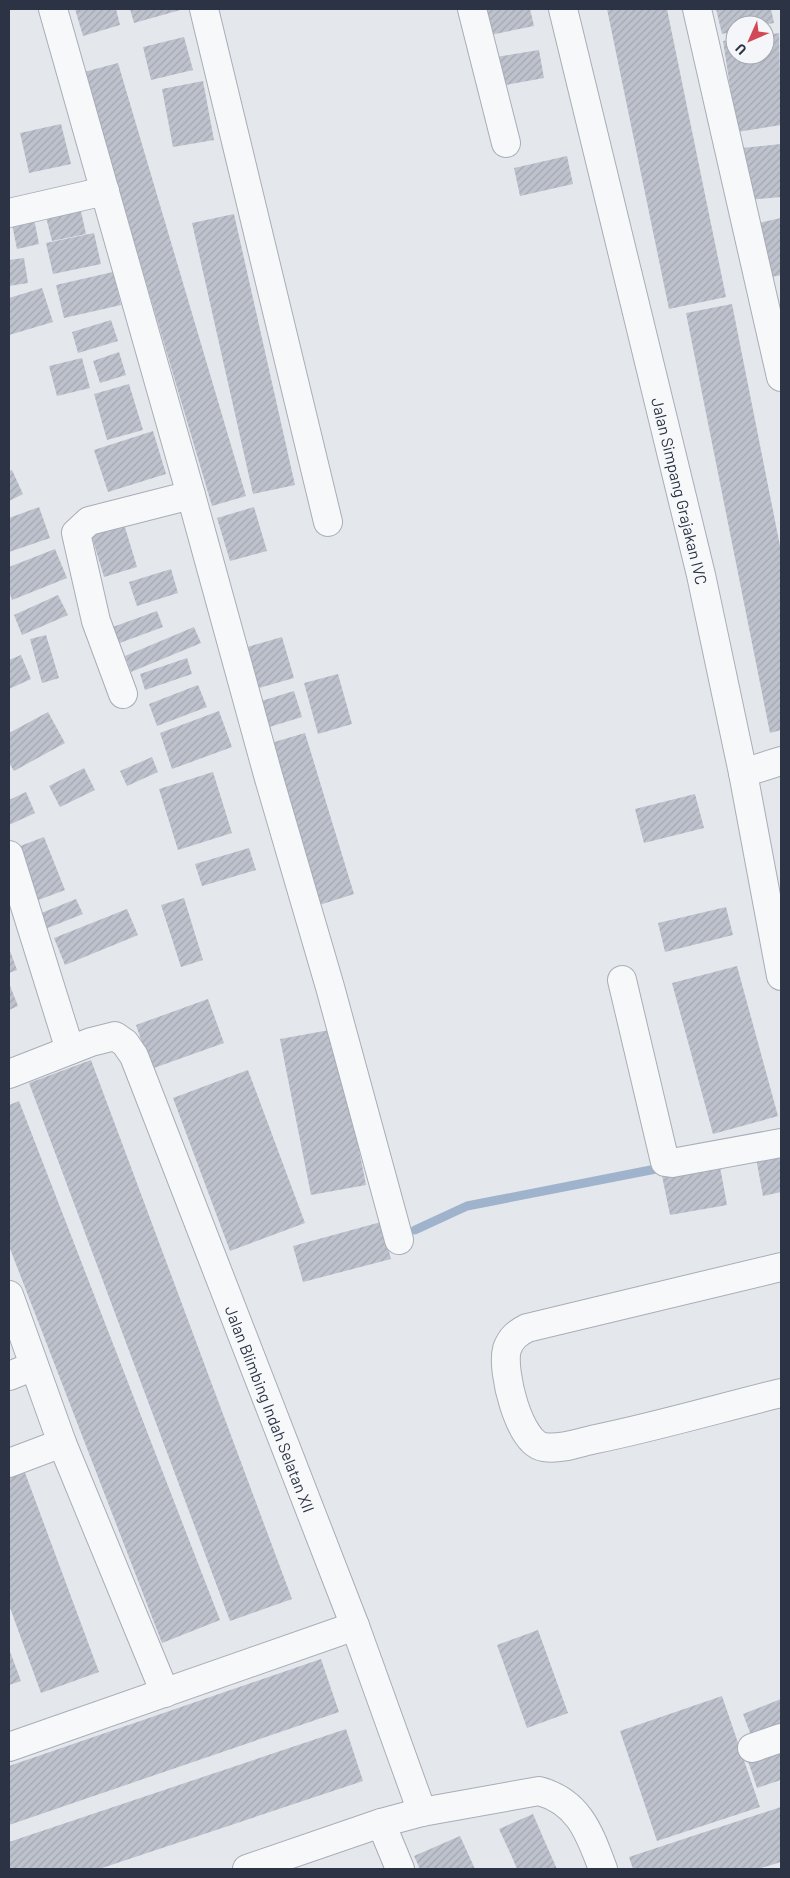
<svg xmlns="http://www.w3.org/2000/svg" width="790" height="1878" font-family="Barlow,sans-serif">
  <defs>
    <pattern id="building-hatch" width="6" height="6" patternUnits="userSpaceOnUse" patternTransform="scale(1.25)"><rect width="6" height="6" fill="#bec2cc"/><path d="M-1 1l2-2M0 6l6-6M5 7l2-2" fill="none" stroke="#a3a7b1"/></pattern>
  </defs>
  <rect width="100%" height="100%" fill="#e4e7ec"/>
  <g fill="none" stroke-linecap="round" stroke-linejoin="round">
    <path stroke="#9fb3cc" stroke-width="9" d="M415,1230L467,1206L666,1167"/>
  </g>
  <path fill="url(#building-hatch)" d="M75,9H116L120,25L83,36Z
    M130,9H184L134,23Z
    M484,9H530L534,26L490,35Z
    M607,9H667L726,297L669,309Z
    M716,9H771L774,23L763,25H735V31L722,34Z
    M779,33L781,125L737,132L723,41L735,39V55H765V35Z
    M184,37L193,70L151,80L143,47Z
    M539,50L544,78L495,87L490,58Z
    M118,63L246,496L212,506L84,72Z
    M203,81L214,140L173,147L162,89Z
    M61,124L71,164L29,173L20,133Z
    M781,144V197L748,200L742,148Z
    M567,156L573,184L520,196L514,168Z
    M79,202L86,234L52,241L44,209Z
    M234,214L295,485L253,494L192,223Z
    M781,218V275L767,278L754,224Z
    M34,219L39,244L17,249L12,224Z
    M94,233L101,264L53,274L46,243Z
    M24,258L28,283L9,286V260Z
    M113,272L121,305L64,318L56,285Z
    M42,288L53,322L9,335V298Z
    M732,304L781,551V730L770,733L686,313Z
    M111,320L118,341L78,353L72,332Z
    M119,352L126,375L100,383L93,361Z
    M82,358L90,388L57,396L49,366Z
    M129,384L143,430L107,440L94,394Z
    M153,431L166,474L108,492L94,450Z
    M12,470L23,494L9,501V471Z
    M39,507L50,538L9,552V518Z
    M254,507L267,551L230,561L217,518Z
    M121,514L137,567L104,577L88,524Z
    M55,549L67,578L12,600L9,591V567Z
    M171,569L178,593L137,606L129,582Z
    M58,595L68,615L22,635L14,615Z
    M157,611L163,627L117,644L110,628Z
    M194,627L201,643L131,672L125,656Z
    M46,635L59,678L42,683L30,639Z
    M282,637L294,678L259,688L247,647Z
    M21,655L31,679L9,689V660Z
    M187,658L192,674L145,690L140,674Z
    M338,674L352,724L318,734L304,683Z
    M198,685L207,707L157,726L149,704Z
    M294,691L302,717L266,728L258,702Z
    M219,711L232,747L172,769L160,733Z
    M48,712L65,743L14,771L9,763V733Z
    M305,733L354,894L313,907L264,745Z
    M152,757L158,772L127,786L120,771Z
    M84,768L95,790L60,807L49,786Z
    M213,772L232,833L178,850L159,789Z
    M26,792L35,813L9,825V800Z
    M695,794L704,828L644,843L635,809Z
    M44,837L65,890L33,902L12,849Z
    M249,848L256,870L202,886L195,864Z
    M184,898L203,960L181,967L161,905Z
    M76,899L83,914L40,931L34,916Z
    M726,907L733,935L665,952L658,923Z
    M127,909L138,935L65,965L54,938Z
    M9,948L17,970L9,973Z
    M737,966L778,1116L713,1134L672,983Z
    M9,983L18,1006L9,1010Z
    M208,999L224,1043L151,1069L136,1025Z
    M335,1029L366,1185L311,1195L280,1039Z
    M91,1060L292,1599L230,1621L29,1083Z
    M248,1070L305,1223L230,1251L173,1098Z
    M19,1101L220,1620L162,1643L9,1246V1105Z
    M781,1153V1192L763,1196L756,1158Z
    M719,1161L727,1205L670,1215L661,1171Z
    M381,1222L391,1259L303,1282L293,1246Z
    M24,1470L99,1672L41,1693L9,1605V1476Z
    M538,1630L568,1713L527,1728L497,1645Z
    M9,1649L21,1681L9,1685Z
    M321,1659L339,1712L9,1825V1766Z
    M722,1696L760,1807L657,1841L620,1731Z
    M781,1699V1735L755,1746L743,1714Z
    M346,1729L363,1781L99,1869H9V1842Z
    M781,1747V1780L757,1788L747,1758Z
    M781,1807V1862L758,1869H633L629,1857Z
    M533,1814L545,1842L557,1869H517L512,1857L499,1829Z
    M460,1836L475,1869H420L414,1856Z"/>
  <g fill="none" stroke-linecap="round" stroke-linejoin="round">
    <defs>
      <g id="minor">
        <path d="M53,9L191,495L268,775L330,987L399,1240"/>
        <path d="M204,9L328,522"/>
        <path d="M472,9L506,143"/>
        <path id="s1" d="M563,9L701,575L743,773L781,976"/>
        <path d="M697,9L781,377"/>
        <path d="M9,213L105,191"/>
        <path d="M123,694L96,621L76,533L89,521L191,495"/>
        <path d="M743,773L781,761"/>
        <path d="M9,855L70,1050"/>
        <path d="M622,980L665,1162L672,1163L781,1143"/>
        <path id="s2" d="M9,1074L91,1042L115,1036L125,1043L134,1056L355,1626L422,1812"/>
        <path d="M781,1267L527,1328C517,1333 511,1338 507,1349C501,1370 519,1444 544,1447C561,1450 580,1442 596,1439C659,1426 720,1408 781,1393"/>
        <path d="M9,1295L62,1443L165,1693"/>
        <path d="M9,1376L34,1366"/>
        <path d="M9,1463L62,1443"/>
        <path d="M9,1747L355,1626"/>
        <path d="M752,1748L781,1738"/>
        <path d="M381,1823L400,1869"/>
        <path d="M247,1869L381,1823L422,1812L539,1791C580,1802 590,1835 603,1869"/>
      </g>
    </defs>
    <use href="#minor" stroke="#a9adb7" stroke-width="30"/>
    <use href="#minor" stroke="#f7f8fa" stroke-width="28"/>
  </g>
  <g text-anchor="middle" dominant-baseline="central" stroke-width="4" stroke-linejoin="round" paint-order="stroke">
    <g font-size="16" fill="#2b3345" stroke="#f4f6f9">
      <text stroke="none"><textPath href="#s1" startOffset="496">Jalan Simpang Grajakan IVC</textPath></text>
      <text stroke="none"><textPath href="#s2" startOffset="519">Jalan Blimbing Indah Selatan XII</textPath></text>
    </g>
  </g>
  <rect width="790" height="1878" fill="none" stroke="#2b3345" stroke-width="20"/>
  <g transform="translate(750 40) rotate(225)"><circle r="24" fill="#f4f6f9" stroke="#a4a8b1"/>
  <path d="M0-4L9 19L0 12L-9 19Z" fill="#d14856"/>
  <text y="-8" font-size="14" font-weight="bold" text-anchor="middle" fill="#2b3345">U</text>
  </g>
</svg>
